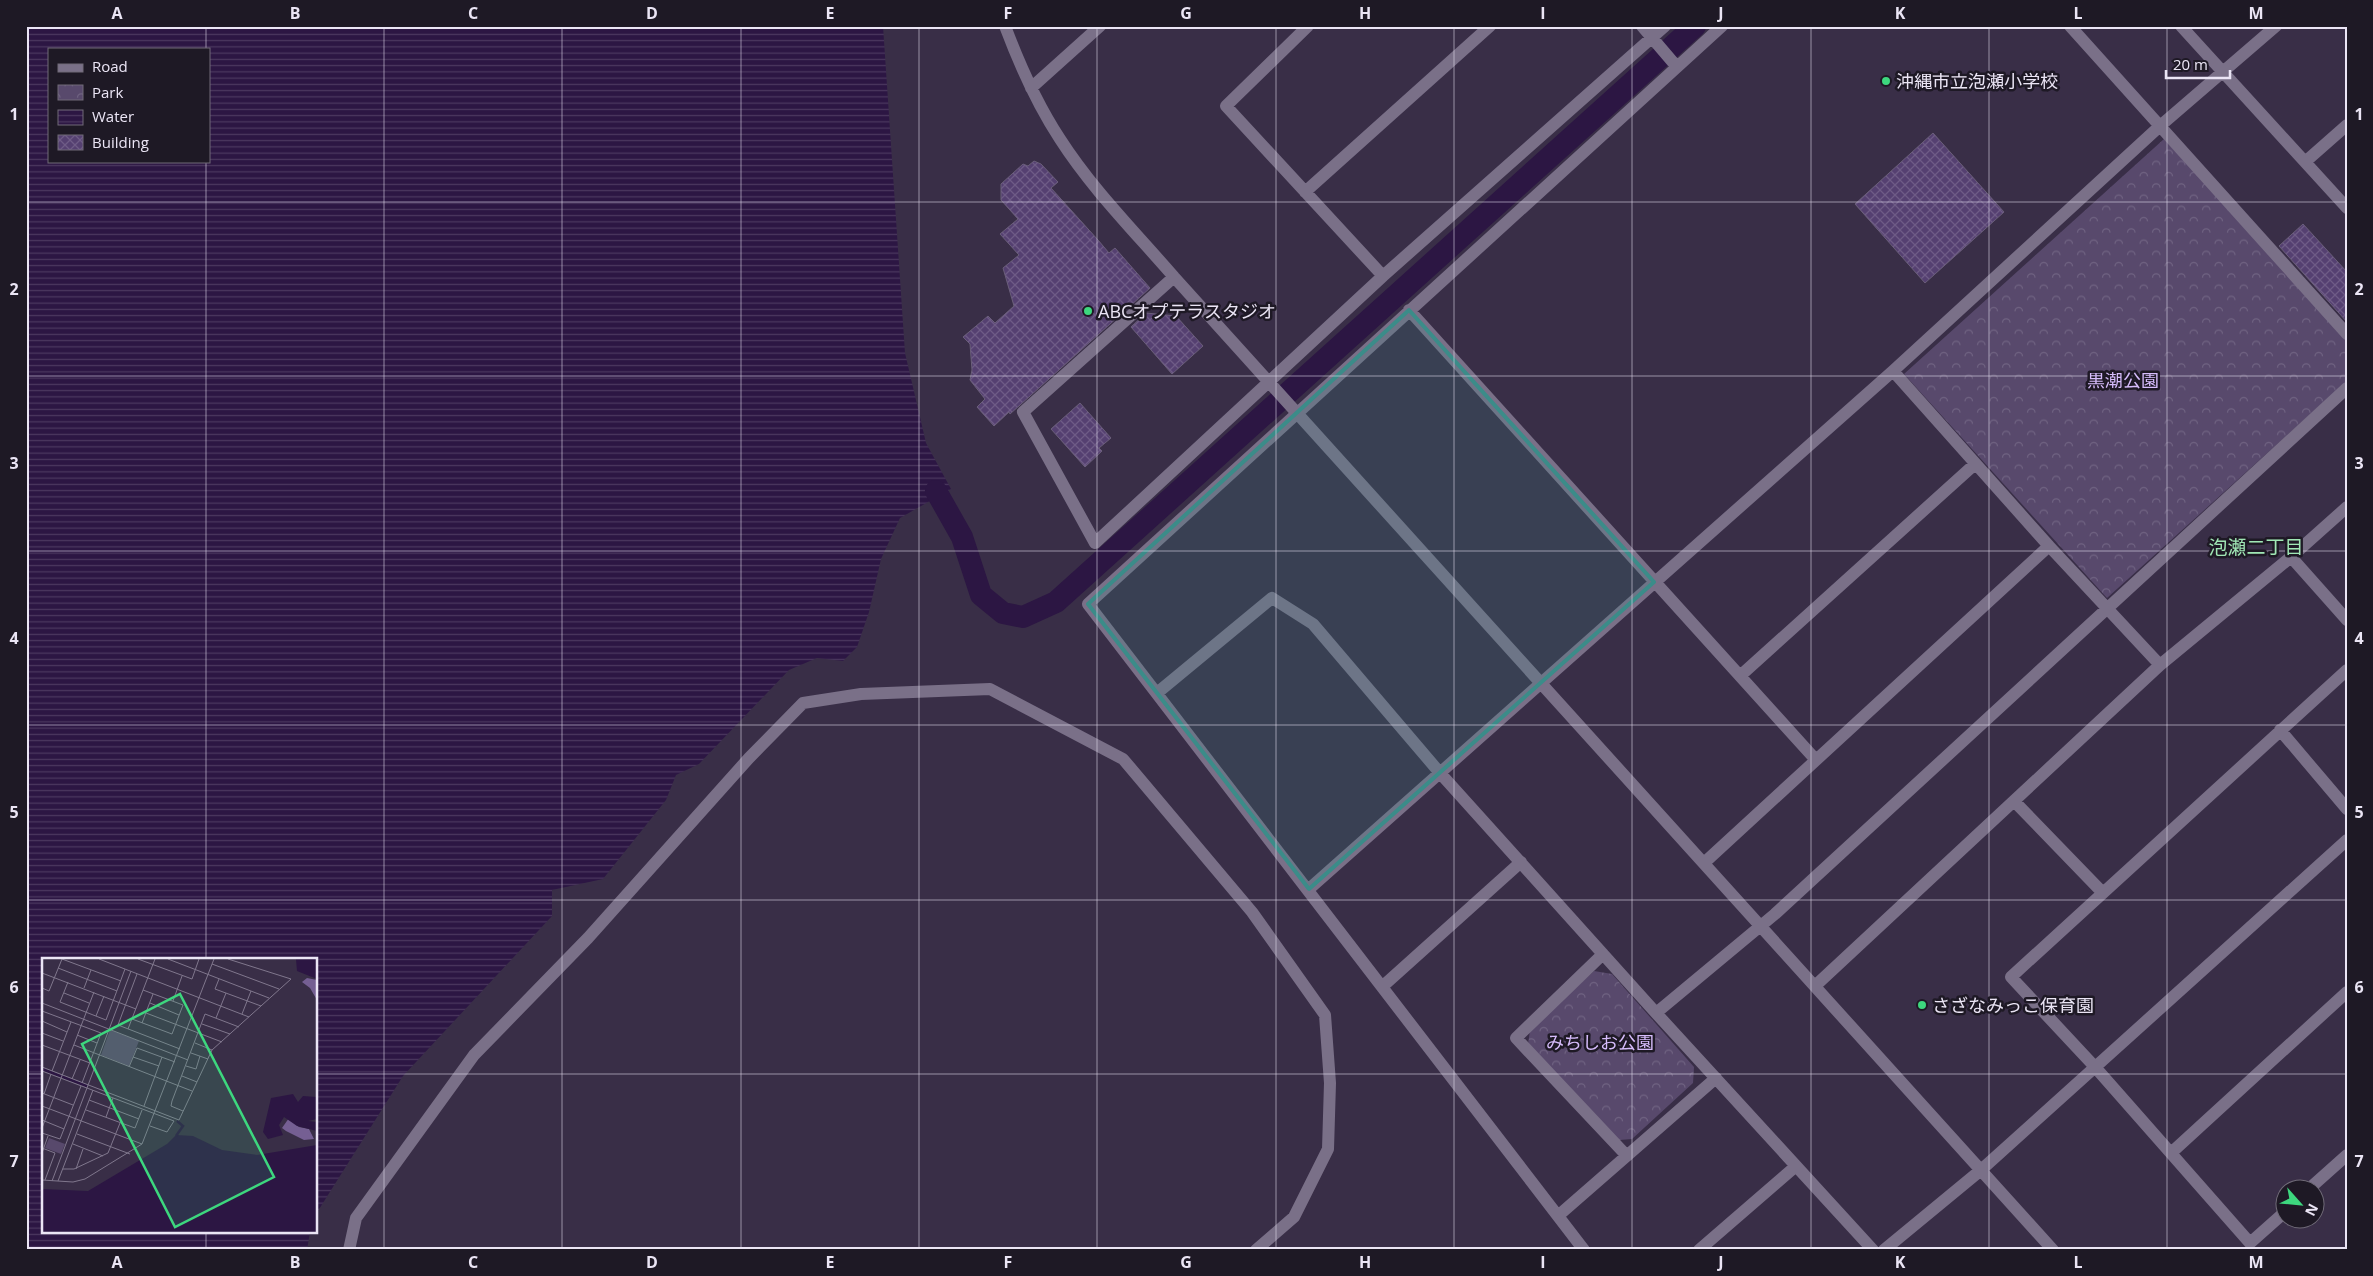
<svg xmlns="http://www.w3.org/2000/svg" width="2373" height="1276" font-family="'Open Sans','Noto Sans JP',sans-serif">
  <defs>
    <pattern id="park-crowns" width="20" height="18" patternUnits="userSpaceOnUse" patternTransform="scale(1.25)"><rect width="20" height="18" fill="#58496c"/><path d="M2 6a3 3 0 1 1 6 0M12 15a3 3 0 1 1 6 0" fill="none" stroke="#706382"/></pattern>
    <pattern id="water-rules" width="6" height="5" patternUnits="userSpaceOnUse" patternTransform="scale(1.25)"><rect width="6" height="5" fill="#2c1643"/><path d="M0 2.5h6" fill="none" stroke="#4b385f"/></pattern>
    <pattern id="building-cross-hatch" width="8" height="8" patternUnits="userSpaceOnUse" patternTransform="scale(1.25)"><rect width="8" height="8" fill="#554071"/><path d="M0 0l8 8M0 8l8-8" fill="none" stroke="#6e5b86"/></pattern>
  </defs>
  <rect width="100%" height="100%" fill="#392e47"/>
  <path fill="url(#park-crowns)" d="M2164,139L2347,340V381L2107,598L1904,374Z
    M1594,971L1612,974L1694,1067L1693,1083L1632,1139L1619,1140L1528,1045L1530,1030Z"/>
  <path fill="url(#water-rules)" fill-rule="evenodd" d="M26,26H883L905,353L926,443L951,489L900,518L881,559L869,612L857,647L843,661L817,658L789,670L699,764L676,775L666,800L603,879L552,890V916L403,1076L316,1214V960H44V1232H310L307,1250H26ZM49,49H209V161H49Z"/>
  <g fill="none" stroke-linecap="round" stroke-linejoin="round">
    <path stroke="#2c1643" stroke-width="22" d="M936,491L962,537L981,595L1003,613L1023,617L1056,602L1695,26"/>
  </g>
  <path fill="url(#building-cross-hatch)" stroke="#6a5e7a" d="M1933,133L2004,212L1925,283L1855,204Z
    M1034,161L1041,164L1058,182L1051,188L1098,240L1109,253L1115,248L1150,288L1010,414L1009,412L994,426L977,407L985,399L970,380L972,370L970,344L963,337L988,316L995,323L1014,306L1003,268L1019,255L1000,234L1018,219L1001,200V184L1023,164L1028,166Z
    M2303,224L2347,272V322L2279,246Z
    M1146,313L1176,316L1203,346L1172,374L1131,327Z
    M1080,403L1111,438L1099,448L1102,451L1085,467L1051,429Z"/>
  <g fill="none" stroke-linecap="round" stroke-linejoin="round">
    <path stroke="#7a7088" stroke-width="12" d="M1005,26C1020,66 1037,104 1060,139C1092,189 1136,233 1174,277L2053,1250
      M1308,26L1226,106L1383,276
      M1642,26L1677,67
      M2070,26L2347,334
      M2181,26L2347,208
      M1031,88L1100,26
      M2305,162L2347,125
      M1305,192L1490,26
      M1174,277L1023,412L1095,543L1383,276L1665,26
      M1409,310L1816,760
      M2049,546L2160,665
      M2291,557L2347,620
      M1740,676L1975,464
      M1157,693L1272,598L1313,624L1440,773L1656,1013L1873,1250
      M2280,730L2347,809
      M2014,801L2103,893
      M1704,863L2049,546L1893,371
      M1309,889L1893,371L2160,126L2276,26
      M1603,954L1516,1038L1627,1156
      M1383,986L1521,862
      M1815,986L2160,665L2291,557L2347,507
      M1656,1013L1775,914L2347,388
      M2171,1153L2347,992
      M2310,1188L2347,1155
      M2286,1211L2250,1243L2095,1067L2011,977L2347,670
      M1559,1215L1716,1078
      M349,1250L356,1218L474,1055L588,938L749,758L803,703L861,694L990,689L1123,759L1252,912L1325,1015L1330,1083L1328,1149L1294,1217L1256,1250
      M1584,1250L1088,604L1722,26
      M1699,1250L1796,1166
      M1884,1250L1981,1170L2347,840"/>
  </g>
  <path fill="#3b8c89" fill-opacity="0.2" stroke="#3b8c89" stroke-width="4" stroke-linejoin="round" d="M1409,310L1654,582L1309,889L1088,604Z"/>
  <path fill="none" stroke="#ebe5f5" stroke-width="1" stroke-opacity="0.55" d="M206,26V49M384,26V1250M562,26V1250M741,26V1250M919,26V1250M1097,26V1250M1276,26V1250M1454,26V1250M1632,26V1250M1811,26V1250M1989,26V1250M2167,26V1250M206,161V960M26,202H2347M26,376H2347M26,551H2347M26,725H2347M26,900H2347M26,1074H44M316,1074H2347M206,1232V1250"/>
  <g fill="#3dd77e" stroke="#1e1925" stroke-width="2">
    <circle cx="1886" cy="81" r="5"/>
    <circle cx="1088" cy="311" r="5"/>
    <circle cx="1922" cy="1005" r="5"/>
  </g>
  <g text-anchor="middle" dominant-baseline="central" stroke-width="5" stroke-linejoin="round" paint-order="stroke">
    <g font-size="18" fill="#ebe5f5" stroke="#1e1925" text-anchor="start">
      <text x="1896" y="81">沖縄市立泡瀬小学校</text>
      <text x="1098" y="311">ABCオプテラスタジオ</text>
      <text x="1932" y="1005">さざなみっこ保育園</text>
    </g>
    <g font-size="18" fill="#d6bcfb" stroke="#1e1925">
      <text x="2123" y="380">黒潮公園</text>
      <text x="1600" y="1042">みちしお公園</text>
    </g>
    <g font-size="19" fill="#a0e7b5" stroke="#1e1925">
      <text x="2256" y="547">泡瀬二丁目</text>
    </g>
  </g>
  <g transform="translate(42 958)">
    <rect width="275" height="275" fill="#392e47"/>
    <path d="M265,20L275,22V42L268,30L260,24ZM247,160L257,169L267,171L272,181L262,182L244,173L240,170Z" fill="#755f93"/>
    <path d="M68,72L97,83L87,108L59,97ZM7,180L23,186L19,196L3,190Z" fill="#58496c"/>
    <path d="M254,1H275V21L255,13ZM251,136L256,144L261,138L274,139L275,161L266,163L275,164V173L255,168L242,159L237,167L241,177L226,181L221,174L229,140ZM134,177L151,178L180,192L215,197L275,187V274H0V231L46,233L125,186Z" fill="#2c1643"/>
    <path fill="none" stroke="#2c1643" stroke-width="2.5" d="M0,111L45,128M134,178L141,168L135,163"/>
    <path fill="none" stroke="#80778d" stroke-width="1" d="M57,1L207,59M96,1L150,21L157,1M126,1L227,40M170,6L237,31M16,10L75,33M0,15L94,51M95,16L76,67L138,91M177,21L173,31L219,48M26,24L18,44L64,62L83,11M0,30L7,33L20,1L79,23M42,30L49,12M22,35L47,45M131,43L140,18M0,45L146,102M108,45L137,57M0,53L59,75L40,125M104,55L180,84M200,56L209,33M54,58L62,38M174,60L184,35M90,61L130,76L141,47L101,32M0,63L25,74M100,65L111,36M160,66L188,76M86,71L113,1M0,75L21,83M35,77L55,85M153,85L170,92M0,87L48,105M32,87L150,133M149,95L166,101M91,99L117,108M144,108L154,111L158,98M0,109L137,162L170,92L249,21L186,1M87,109L95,90L133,104M0,113L132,163L125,174L108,168M10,113L29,64M140,118L155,124M30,121L38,102M0,135L31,147M2,136L9,116M47,142L97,161M0,148L100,186M102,148L120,99M44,152L93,170L100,152M141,153L129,148L130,143L163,56L197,69M64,159L71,140M0,162L22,171M0,170L52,34M0,175L18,181L39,128M35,176L88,196M31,186L61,198M0,190L13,195L3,222M0,195L6,178M21,211H32L66,195L78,165M34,211L41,191M0,222L31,224L43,221L100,186L172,1M10,223L89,13M16,223L51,132"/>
    <path fill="#3dd77e" fill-opacity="0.15" stroke="#3dd77e" stroke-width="2.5" d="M138,36L232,219L133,269L40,86Z"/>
    <rect width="275" height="275" fill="none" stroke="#ebe5f5" stroke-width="2.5"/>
  </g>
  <rect width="2373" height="1276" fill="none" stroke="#1e1925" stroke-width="55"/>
  <rect x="48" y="48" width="162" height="115" fill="#1e1925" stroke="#706b78"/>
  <rect x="58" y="64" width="25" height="8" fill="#7a7088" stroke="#706b78"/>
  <text x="92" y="72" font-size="15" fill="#ebe5f5">Road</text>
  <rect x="58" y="85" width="25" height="15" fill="url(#park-crowns)" stroke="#706b78"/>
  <text x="92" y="98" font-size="15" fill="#ebe5f5">Park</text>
  <rect x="58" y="110" width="25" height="15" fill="url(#water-rules)" stroke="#706b78"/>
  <text x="92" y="122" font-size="15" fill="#ebe5f5">Water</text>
  <rect x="58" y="135" width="25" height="15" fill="url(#building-cross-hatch)" stroke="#706b78"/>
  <text x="92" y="148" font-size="15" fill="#ebe5f5">Building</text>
  <g transform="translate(2300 1204) rotate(117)"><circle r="24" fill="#1e1925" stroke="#706b78"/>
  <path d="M0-4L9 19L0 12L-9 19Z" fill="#3dd77e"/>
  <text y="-8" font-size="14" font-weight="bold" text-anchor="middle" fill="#ebe5f5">N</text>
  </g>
  <path d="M2166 70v8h64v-8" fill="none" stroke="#ebe5f5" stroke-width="2.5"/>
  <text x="2173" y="70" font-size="15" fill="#ebe5f5" stroke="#1e1925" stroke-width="4" paint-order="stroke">20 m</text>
  <rect x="28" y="28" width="2318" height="1220" fill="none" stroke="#ebe5f5" stroke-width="2"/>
  <g font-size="16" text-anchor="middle" font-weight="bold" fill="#ebe5f5">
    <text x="117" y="19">A</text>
    <text x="295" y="19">B</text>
    <text x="473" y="19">C</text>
    <text x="652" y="19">D</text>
    <text x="830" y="19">E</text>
    <text x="1008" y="19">F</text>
    <text x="1186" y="19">G</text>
    <text x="1365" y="19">H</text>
    <text x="1543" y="19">I</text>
    <text x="1721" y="19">J</text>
    <text x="1900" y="19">K</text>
    <text x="2078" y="19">L</text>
    <text x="2256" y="19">M</text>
    <text x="14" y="120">1</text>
    <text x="2359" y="120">1</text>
    <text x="14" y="295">2</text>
    <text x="2359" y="295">2</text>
    <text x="14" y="469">3</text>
    <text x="2359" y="469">3</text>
    <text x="14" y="644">4</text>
    <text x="2359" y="644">4</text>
    <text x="14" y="818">5</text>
    <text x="2359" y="818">5</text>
    <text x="14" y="993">6</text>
    <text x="2359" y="993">6</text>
    <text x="14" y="1167">7</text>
    <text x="2359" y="1167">7</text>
    <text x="117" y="1268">A</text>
    <text x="295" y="1268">B</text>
    <text x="473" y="1268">C</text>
    <text x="652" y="1268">D</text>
    <text x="830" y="1268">E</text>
    <text x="1008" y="1268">F</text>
    <text x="1186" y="1268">G</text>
    <text x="1365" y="1268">H</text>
    <text x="1543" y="1268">I</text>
    <text x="1721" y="1268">J</text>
    <text x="1900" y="1268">K</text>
    <text x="2078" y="1268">L</text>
    <text x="2256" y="1268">M</text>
  </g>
</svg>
